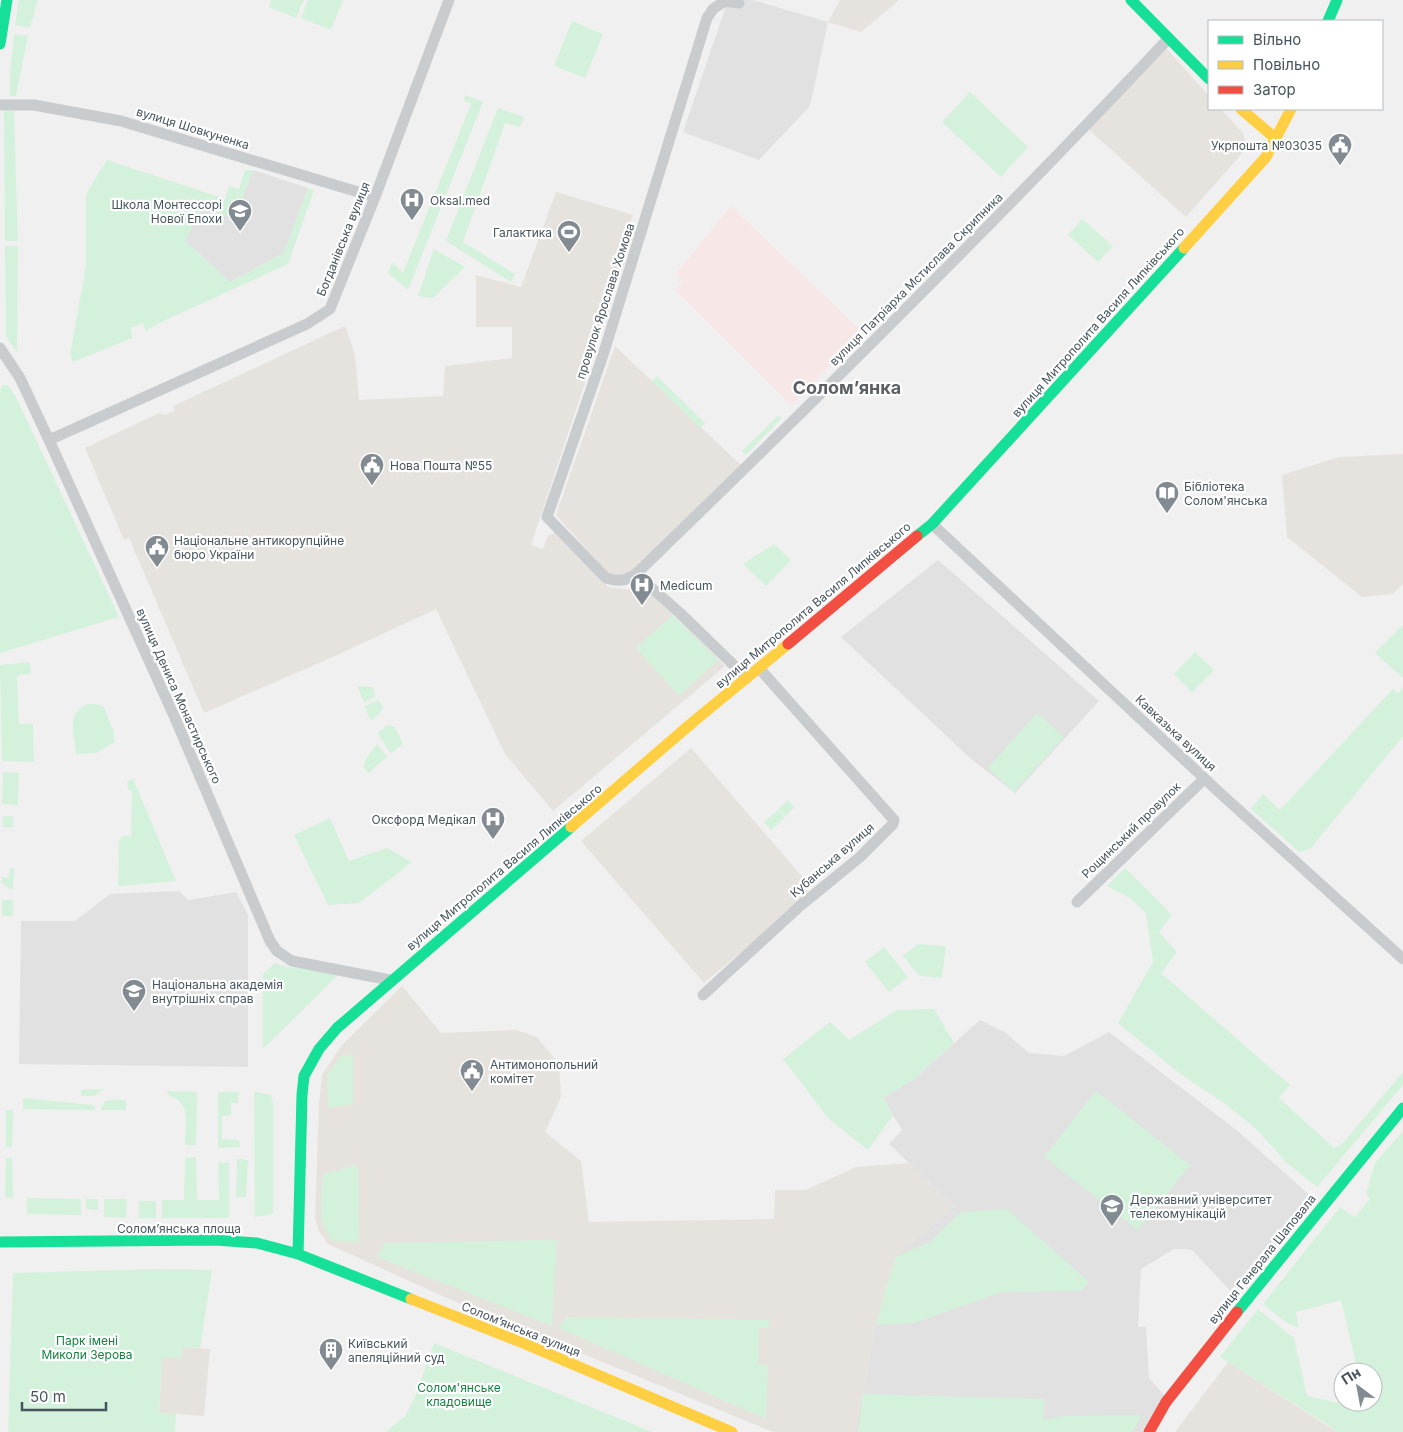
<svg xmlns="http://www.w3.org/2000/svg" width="1403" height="1432" font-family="Inter,sans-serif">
  <rect width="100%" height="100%" fill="#f1f0f0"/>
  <path fill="#e6e3de" d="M840,0H899L861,32L828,22Z
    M1166,48L1209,96V109H1221L1243,133L1246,146L1244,151L1186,217L1088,129Z
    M556,192L633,215L630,224L637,226L531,545L543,549L548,535L558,532L608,587L632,590L640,581L674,613L725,666L553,811L505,754L436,609L335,656L204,713L129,538L124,540L85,448L159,413L165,415L175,410L173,406L345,326L355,354L359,400L443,396L445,366L512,358V327H476V275L521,287Z
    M615,346L742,466L628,576L611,574L605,570L556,515Z
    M1403,454V584L1393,594L1362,597L1287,537L1282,475L1339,457Z
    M691,748L807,882V897L704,983L581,841Z
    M402,986L441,1033L516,1030L537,1037L559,1064L561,1097L545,1132L581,1161L589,1222L774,1219L775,1190H806L856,1167L909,1163L954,1206L897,1256L886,1287L876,1325L855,1432H773L444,1297L328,1244L318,1230L315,1218L319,1104L322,1075L342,1045Z
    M183,1347L210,1349L204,1416L159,1413L162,1357Z
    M1228,1362L1326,1425L1339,1432H1175Z"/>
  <path fill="#e2e1e2" d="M728,0H753L828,22L810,106L759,160L683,132Z
    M253,170L308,188L284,253L230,282L185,241L201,209L235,217Z
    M938,560L1099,701L1015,793L970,758L841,637Z
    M179,891L188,900L236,892L248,915V1067L19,1064L21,921H75L110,894Z
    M980,1020L1006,1033L1029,1053L1064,1056L1109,1032L1240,1133L1316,1201L1236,1297L1193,1251L1188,1249H1174L1141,1269L1138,1327H1146L1149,1378L1164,1395L1142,1432H855L876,1325L886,1287L897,1256L954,1206L889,1144L902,1130L883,1098L914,1079Z"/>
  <path fill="#f7e7e7" d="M731,206L863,333L791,405L675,290L683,281L676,274Z"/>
  <path fill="#d4f1dc" d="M19,0H38L30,28L15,25Z
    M271,0H304L296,18L269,7Z
    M308,0H343L331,30L301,18Z
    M572,21L603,34L585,78L554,66Z
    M14,34L28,36L16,96H10V74Z
    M970,92L1028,147L1001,177L942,122Z
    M465,95L483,102L408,290L388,273L392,262L403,273L471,104L464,100Z
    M498,108L524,117L520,127L505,123L463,242L515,274L511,282L446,241Z
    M4,111H14L18,241H5Z
    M107,160L225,199L229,186L239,189L245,170H253L235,218L202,209L185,241L230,282L284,253L308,188L314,190L288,264L157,324L146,331L142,323L131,328L132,338L73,362L70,355L86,266V194Z
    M1082,219L1113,246L1098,262L1068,235Z
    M964,227H972L936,265V257Z
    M5,246H18L17,353L6,336Z
    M434,249L465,267L433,298L418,296Z
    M657,376L705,423L700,428L652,381Z
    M3,385H7L15,395L119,617L0,653V390Z
    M779,415L782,418L746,455L742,451Z
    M774,544L791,560L766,586L743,564Z
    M673,615L718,660L679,696L636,648Z
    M1403,625V678L1375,653Z
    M1195,652L1214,670L1192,692L1174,674Z
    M30,662L31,674L17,675L19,724H33L34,762L2,761L0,665Z
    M357,686L372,687L374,690L375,697L364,702Z
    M1403,687V736L1311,848L1299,852L1251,809L1263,794L1280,810L1393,689L1398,694Z
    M378,700L382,705L383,709L372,720L369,718L365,706Z
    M88,704H96L104,707L113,730L115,742L96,753L76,754C74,735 66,712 88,704Z
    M1037,713L1064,737L1014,792L988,768Z
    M388,725L395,727L403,744L391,753L380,738L378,732Z
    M377,744L387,757L368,773L363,767L367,757Z
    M3,772L19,773L18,805L2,804Z
    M133,779L134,781L176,881L120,886L118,885L119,841L123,836H131L132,791L128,790L127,782Z
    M788,800L795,807L785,816L778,809Z
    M778,810L785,818L771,830L764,822Z
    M3,816H13V827H3Z
    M330,818L349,861L387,848L412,862L359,903L328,905L294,835Z
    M10,868H14L13,889H9L2,883L1,877L9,878Z
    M1125,868L1172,915L1159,932L1177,952L1161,973L1290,1085L1279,1098L1334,1148L1342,1144L1403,1072V1085L1317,1187L1287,1163L1257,1130L1227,1105L1179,1073L1118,1023L1153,962L1146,913L1130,898L1107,886Z
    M2,900H13V916H2Z
    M918,944L946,946L942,978L919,976L903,956Z
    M884,947L908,977L889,992L865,962Z
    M275,963L286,967L340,973L263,1049V974Z
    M934,1009L954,1043L914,1079L883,1098L893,1115L868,1150L829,1119L783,1059L830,1022L849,1040L897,1010Z
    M353,1054V1104L328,1108L327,1076L341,1056Z
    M104,1089L94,1096H81V1090Z
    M167,1091L197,1092L196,1145H185C185,1126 192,1102 169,1096Z
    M254,1091L271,1095L273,1103V1214L255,1217Z
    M1096,1091L1190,1165L1138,1230L1044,1157Z
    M218,1092H239L238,1103H231V1115L222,1116V1139L239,1140L240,1147L218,1148Z
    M23,1098L93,1105L96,1110L23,1109Z
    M110,1100H126V1110H100L105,1101Z
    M6,1110H13L12,1147H6Z
    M1403,1131V1432H1339L1220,1357L1258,1309L1294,1338L1307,1396L1339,1403L1373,1402V1372H1358L1341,1300L1296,1312L1299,1328L1287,1323L1263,1304L1340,1207L1355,1217L1370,1199L1366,1194L1375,1163Z
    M196,1157L197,1200H219L218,1162L229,1163V1218H162V1200H184L185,1158Z
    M6,1158H12L13,1198L5,1197Z
    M237,1159L248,1160L246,1197H236Z
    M358,1165L359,1242L333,1241C316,1224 322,1195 323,1174Z
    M27,1198L81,1199V1215L27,1214Z
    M86,1199H98V1210L86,1209Z
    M104,1199H127L126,1218L104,1217Z
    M139,1201H156V1218H139Z
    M1007,1209L1089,1282L1081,1291L1002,1292L914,1323L876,1325L886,1287L897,1256L930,1242L961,1212Z
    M557,1240L552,1326L377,1257L385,1243Z
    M159,1269L212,1270L200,1348L183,1347L182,1358L162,1357L159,1413L176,1414L175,1432H8L13,1273Z
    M567,1317L769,1320V1328H759L758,1364L768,1365L766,1419L559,1328Z
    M434,1343L652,1432H386L405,1416L414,1399Z
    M863,1394L1044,1399L1043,1420L1066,1416L1142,1415L1132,1432H858Z"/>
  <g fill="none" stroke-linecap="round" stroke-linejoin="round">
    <path stroke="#c9cccf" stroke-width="11" d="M739,3L725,1L713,9L707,18L604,352L547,517L606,578C619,582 625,581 636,574C817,399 996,222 1168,39
      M0,105H34L121,121L375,197
      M0,348L20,378L54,451L175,718L270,941L277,951L292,961L390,980
      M49,440L307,324L330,309L375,197L449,0
      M932,524L1220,793L1403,959
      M636,574L680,613L747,678
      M1077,902L1204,779
      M703,995L800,906L860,857L893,824L894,820L759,668"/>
    <path stroke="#16e098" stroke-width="11" d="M1131,0L1209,79
      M1328,21L1337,0
      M0,44L7,0
      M917,536L932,524L1184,248
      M0,1242L215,1240L257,1243L298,1254L411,1299
      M298,1254L302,1095L304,1076L319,1049L337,1028L571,827
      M1237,1312L1403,1108"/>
    <path stroke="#ffcf43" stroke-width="11" d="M1241,109L1276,139
      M1184,248L1266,157L1291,109
      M571,827L693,722L788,644
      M411,1299L523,1343L732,1432"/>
    <path stroke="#f24e42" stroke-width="11" d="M788,644L917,536
      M1149,1432L1166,1402L1237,1312"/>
  </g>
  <defs>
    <symbol id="civic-pin" viewBox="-11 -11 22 30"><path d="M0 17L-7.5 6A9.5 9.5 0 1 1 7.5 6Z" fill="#828b91" stroke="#fff"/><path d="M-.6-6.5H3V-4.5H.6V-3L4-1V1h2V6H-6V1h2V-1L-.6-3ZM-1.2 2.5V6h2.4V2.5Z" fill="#fff"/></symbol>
    <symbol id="hospital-pin" viewBox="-11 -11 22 30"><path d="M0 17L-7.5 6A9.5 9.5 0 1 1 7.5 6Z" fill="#828b91" stroke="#fff"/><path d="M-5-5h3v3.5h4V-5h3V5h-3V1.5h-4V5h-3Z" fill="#fff"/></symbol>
    <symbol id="school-pin" viewBox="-11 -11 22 30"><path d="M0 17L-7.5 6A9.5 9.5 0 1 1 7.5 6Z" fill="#828b91" stroke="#fff"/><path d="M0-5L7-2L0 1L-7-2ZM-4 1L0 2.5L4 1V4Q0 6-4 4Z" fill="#fff"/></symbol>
    <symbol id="stadium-pin" viewBox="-11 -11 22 30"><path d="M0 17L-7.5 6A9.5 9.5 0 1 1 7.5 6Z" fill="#828b91" stroke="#fff"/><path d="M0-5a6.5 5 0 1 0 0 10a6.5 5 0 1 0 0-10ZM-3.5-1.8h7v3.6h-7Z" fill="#fff"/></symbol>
    <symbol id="library-pin" viewBox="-11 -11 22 30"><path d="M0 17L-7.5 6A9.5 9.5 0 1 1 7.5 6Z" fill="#828b91" stroke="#fff"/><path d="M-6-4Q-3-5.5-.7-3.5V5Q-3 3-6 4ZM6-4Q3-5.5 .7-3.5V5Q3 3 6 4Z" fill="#fff"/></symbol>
    <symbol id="university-pin" viewBox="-11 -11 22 30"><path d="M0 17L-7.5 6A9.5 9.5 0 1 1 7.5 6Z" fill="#828b91" stroke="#fff"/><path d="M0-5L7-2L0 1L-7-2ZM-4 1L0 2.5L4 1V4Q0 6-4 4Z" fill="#fff"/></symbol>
    <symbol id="building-pin" viewBox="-11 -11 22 30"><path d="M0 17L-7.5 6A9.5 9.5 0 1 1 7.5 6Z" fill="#828b91" stroke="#fff"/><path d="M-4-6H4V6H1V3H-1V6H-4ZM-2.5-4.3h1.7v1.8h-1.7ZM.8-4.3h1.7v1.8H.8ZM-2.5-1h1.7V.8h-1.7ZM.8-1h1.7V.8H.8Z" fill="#fff"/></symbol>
  </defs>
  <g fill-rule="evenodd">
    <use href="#civic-pin" x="1326" y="131" width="28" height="38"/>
    <use href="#hospital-pin" x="398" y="186" width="28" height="38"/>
    <use href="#school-pin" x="226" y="197" width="28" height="38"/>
    <use href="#stadium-pin" x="555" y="218" width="28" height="38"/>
    <use href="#civic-pin" x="358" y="451" width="28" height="38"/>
    <use href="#library-pin" x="1153" y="479" width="28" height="38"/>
    <use href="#civic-pin" x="143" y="533" width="28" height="38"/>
    <use href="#hospital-pin" x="628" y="571" width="28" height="38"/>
    <use href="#hospital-pin" x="479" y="805" width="28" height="38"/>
    <use href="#university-pin" x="120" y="977" width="28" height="38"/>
    <use href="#civic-pin" x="458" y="1057" width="28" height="38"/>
    <use href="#university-pin" x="1098" y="1192" width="28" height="38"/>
    <use href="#building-pin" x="317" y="1336" width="28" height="38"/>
  </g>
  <g text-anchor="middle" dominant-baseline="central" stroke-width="4.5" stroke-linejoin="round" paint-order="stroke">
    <g font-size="12" fill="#46545e" stroke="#fff">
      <text transform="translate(193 128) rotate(17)">вулиця Шовкуненка</text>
      <text transform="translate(343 239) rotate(-68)">Богданівська вулиця</text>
      <text transform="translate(916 279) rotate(-45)">вулиця Патріарха Мстислава Скрипника</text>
      <text transform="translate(605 301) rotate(-72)">провулок Ярослава Хомова</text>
      <text transform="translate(1098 322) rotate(-48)">вулиця Митрополита Василя Липківського</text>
      <text transform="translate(813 605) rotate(-40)">вулиця Митрополита Василя Липківського</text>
      <text transform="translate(179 696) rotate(66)">вулиця Дениса Монастирського</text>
      <text transform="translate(1176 733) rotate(43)">Кавказька вулиця</text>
      <text transform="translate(1131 830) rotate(-44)">Рощинський провулок</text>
      <text transform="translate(832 860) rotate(-41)">Кубанська вулиця</text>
      <text transform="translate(504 867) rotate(-40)">вулиця Митрополита Василя Липківського</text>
      <text x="179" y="1228">Соломʼянська площа</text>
      <text transform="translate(1262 1259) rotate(-51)">вулиця Генерала Шаповала</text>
      <text transform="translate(521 1329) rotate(22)">Соломʼянська вулиця</text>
    </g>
    <g font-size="12" fill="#46545e" stroke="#fff" text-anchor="start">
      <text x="1322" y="145" text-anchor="end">Укрпошта №03035</text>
      <text x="430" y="200">Oksal.med</text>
      <text x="222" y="204" text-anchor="end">Школа Монтессорі<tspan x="222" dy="14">Нової Епохи</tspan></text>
      <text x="552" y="232" text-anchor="end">Галактика</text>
      <text x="390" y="465">Нова Пошта №55</text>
      <text x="1184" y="486">Бібліотека<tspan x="1184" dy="14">Солом'янська</tspan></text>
      <text x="174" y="540">Національне антикорупційне<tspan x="174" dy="14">бюро України</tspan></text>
      <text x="660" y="585">Medicum</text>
      <text x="476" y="819" text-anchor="end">Оксфорд Медікал</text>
      <text x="152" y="984">Національна академія<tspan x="152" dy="14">внутрішніх справ</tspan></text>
      <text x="490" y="1064">Антимонопольний<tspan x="490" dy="14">комітет</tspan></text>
      <text x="1130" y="1199">Державний університет<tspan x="1130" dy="14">телекомунікацій</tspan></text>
      <text x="348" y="1343">Київський<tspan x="348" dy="14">апеляційний суд</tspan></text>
    </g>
    <g font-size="12" fill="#138342" stroke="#fff">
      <text x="87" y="1340">Парк імені<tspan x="87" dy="14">Миколи Зерова</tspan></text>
      <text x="459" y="1387">Солом'янське<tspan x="459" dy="14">кладовище</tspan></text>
    </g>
    <g font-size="18" font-weight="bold" fill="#5b6064" stroke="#fff">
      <text x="847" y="387">Соломʼянка</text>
    </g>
  </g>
  <rect x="1208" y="20" width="175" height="90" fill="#ffffff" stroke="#b5bbbf"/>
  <rect x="1218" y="36" width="25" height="8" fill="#16e098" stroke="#b5bbbf"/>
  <text x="1253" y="45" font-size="15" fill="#46545e">Вільно</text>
  <rect x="1218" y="61" width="25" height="8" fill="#ffcf43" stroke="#b5bbbf"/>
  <text x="1253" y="70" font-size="15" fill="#46545e">Повільно</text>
  <rect x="1218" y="86" width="25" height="8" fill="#f24e42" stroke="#b5bbbf"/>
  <text x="1253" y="95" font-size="15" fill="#46545e">Затор</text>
  <g transform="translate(1358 1387) rotate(328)"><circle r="24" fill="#ffffff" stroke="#b5bbbf"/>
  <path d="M0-4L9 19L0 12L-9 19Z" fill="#828b91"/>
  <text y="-8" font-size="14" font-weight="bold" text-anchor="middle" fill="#46545e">Пн</text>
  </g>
  <path d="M22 1402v8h84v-8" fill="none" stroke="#46545e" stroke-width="2.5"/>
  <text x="30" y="1402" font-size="15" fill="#46545e" stroke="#ffffff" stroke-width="4" paint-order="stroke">50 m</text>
</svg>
